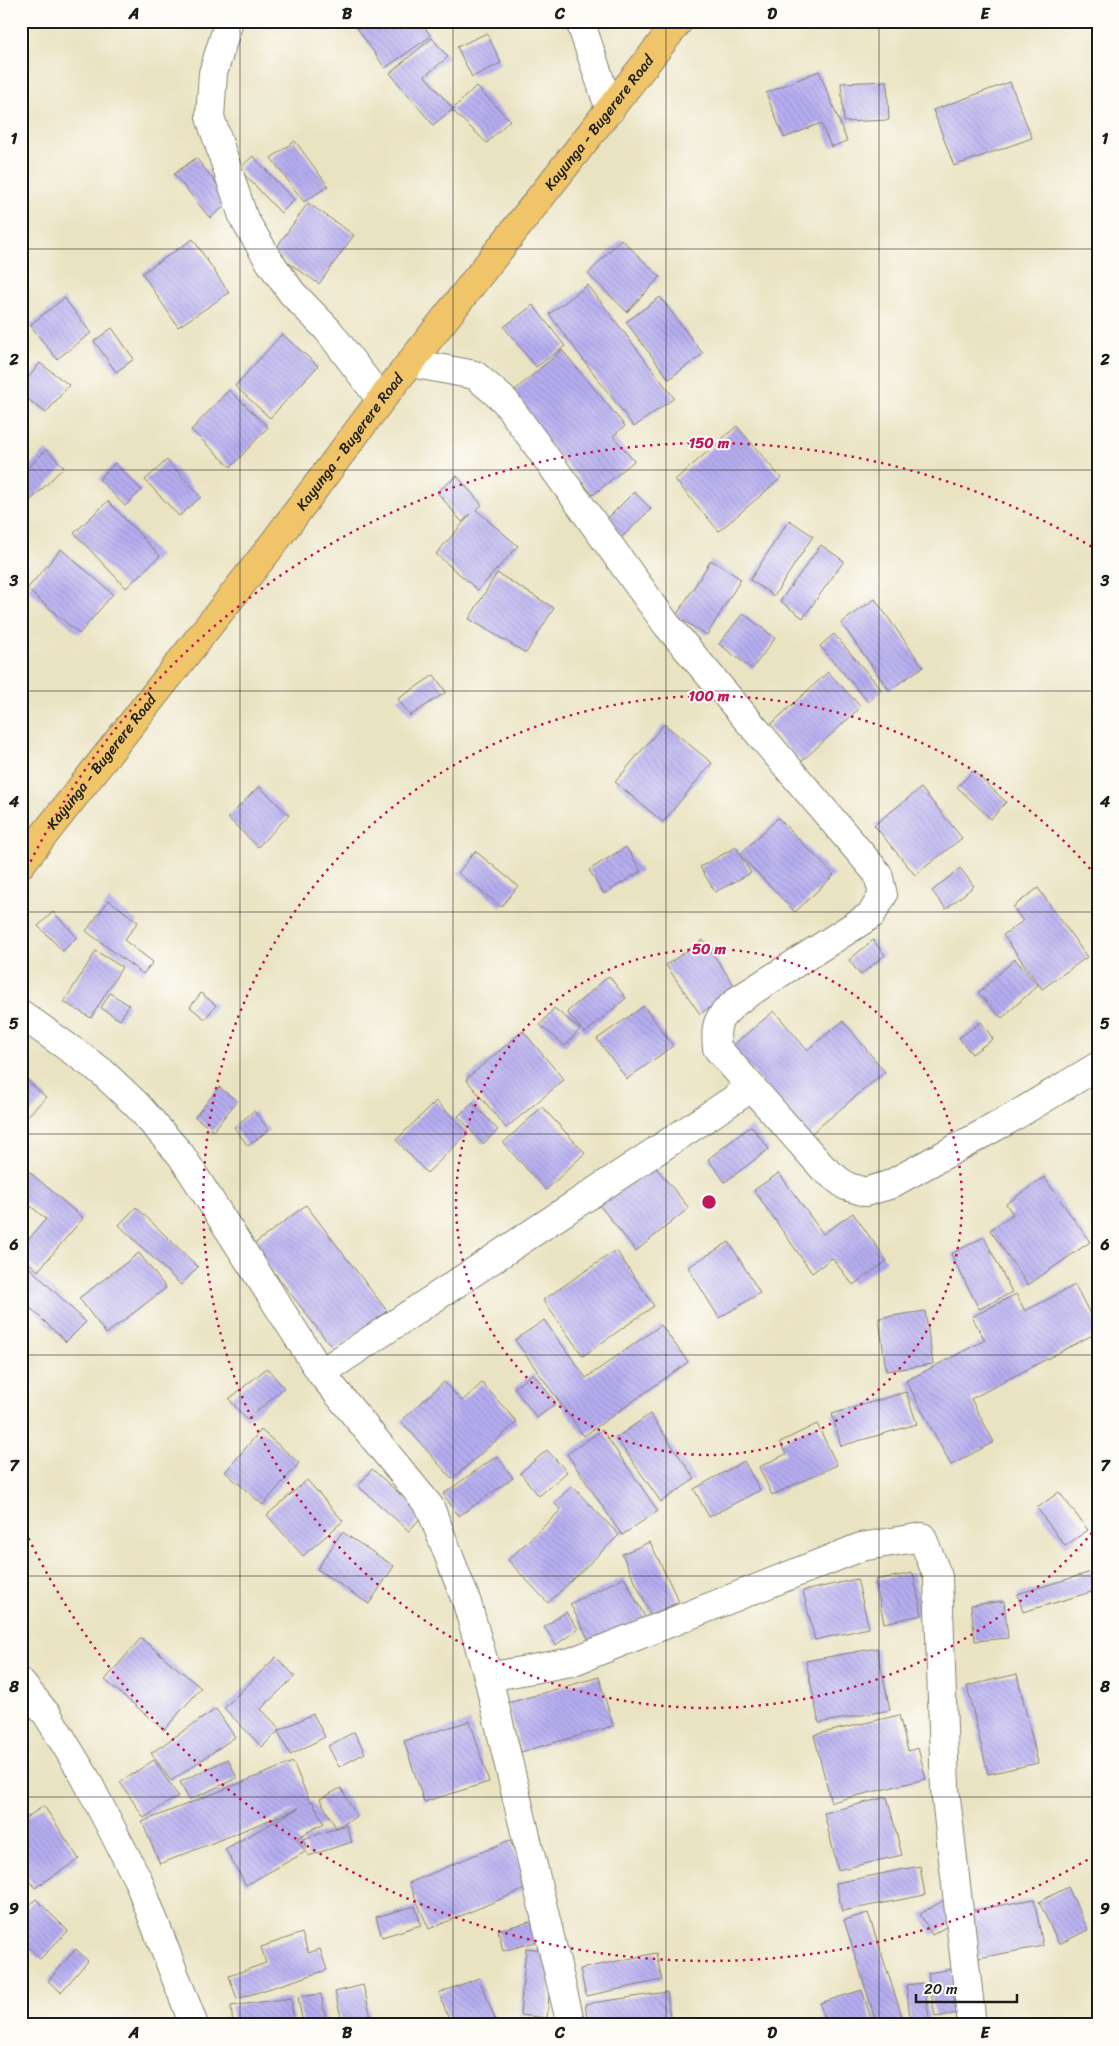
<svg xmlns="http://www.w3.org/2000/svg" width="1119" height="2046" font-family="Sriracha,sans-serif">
  <defs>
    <pattern id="building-back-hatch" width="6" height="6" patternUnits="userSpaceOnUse" patternTransform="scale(1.25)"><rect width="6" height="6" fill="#b6adf0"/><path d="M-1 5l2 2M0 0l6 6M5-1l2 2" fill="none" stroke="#9c94cd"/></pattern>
  </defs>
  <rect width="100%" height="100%" fill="#fdfcf7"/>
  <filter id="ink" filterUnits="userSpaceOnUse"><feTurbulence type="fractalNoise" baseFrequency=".02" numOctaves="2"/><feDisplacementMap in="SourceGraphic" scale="10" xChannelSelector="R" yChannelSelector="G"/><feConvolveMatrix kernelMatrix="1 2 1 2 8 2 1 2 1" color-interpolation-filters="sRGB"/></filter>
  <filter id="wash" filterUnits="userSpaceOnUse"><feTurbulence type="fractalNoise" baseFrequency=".0096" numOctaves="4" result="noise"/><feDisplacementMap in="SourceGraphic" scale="20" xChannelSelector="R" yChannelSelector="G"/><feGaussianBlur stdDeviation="1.12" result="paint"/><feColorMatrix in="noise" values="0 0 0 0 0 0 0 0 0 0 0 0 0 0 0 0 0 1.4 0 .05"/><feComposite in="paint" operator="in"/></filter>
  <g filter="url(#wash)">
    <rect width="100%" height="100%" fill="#eae3c2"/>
    <g id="blocks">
      <path fill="url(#building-back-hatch)" d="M352,21H420L431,36L385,68Z
        M487,33L501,63L472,77L457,47Z
        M432,38L448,57L425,76L453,109L433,125L390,73Z
        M819,71L847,141L831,147L821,123L784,138L766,93Z
        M887,81L889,120L844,122L841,83Z
        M1010,82L1032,138L954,166L933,110Z
        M476,86L510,120L487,143L452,110Z
        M295,141L328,186L304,202L271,158Z
        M253,156L294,200L281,213L239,169Z
        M196,158L231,201L210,218L174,174Z
        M308,203L354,235L319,284L273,252Z
        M193,239L229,293L178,327L142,273Z
        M621,239L660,277L627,312L588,274Z
        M588,285L674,398L634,427L549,314Z
        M660,297L703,354L669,379L626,322Z
        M64,298L91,333L57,359L30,325Z
        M533,305L565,346L536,367L504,327Z
        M112,328L134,359L116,372L94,341Z
        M282,334L318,366L270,418L235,386Z
        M562,350L625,426L613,436L634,461L593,495L508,396Z
        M40,363L69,385L46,413L21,394V387Z
        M229,390L268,427L231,467L191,430Z
        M737,426L781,478L719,531L675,480Z
        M46,450L64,467L24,507L21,505V475Z
        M167,460L201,497L179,516L145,480Z
        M115,463L142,490L125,506L99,479Z
        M457,476L482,505L476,510L518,546L478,590L436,554L471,514L462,522L437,492Z
        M634,492L651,509L619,540L603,523Z
        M108,501L160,556L126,588L74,533Z
        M789,520L813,536L774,596L750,580Z
        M821,545L844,561L803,618L780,601Z
        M61,549L113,594L79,634L27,589Z
        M711,560L741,579L707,635L676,616Z
        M497,573L554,608L526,653L469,619Z
        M875,599L923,667L889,690L841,623Z
        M743,613L775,638L752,669L719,644Z
        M834,634L882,690L868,702L820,646Z
        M828,672L861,707L801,762L768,727Z
        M434,675L446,692L410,716L398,699Z
        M664,724L712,763L663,822L615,782Z
        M973,771L1006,802L991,819L957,787Z
        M259,786L289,815L258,847L228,818Z
        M921,788L962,838L915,875L874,825Z
        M778,818L834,875L795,912L740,855L751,873L715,892L700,867L736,847L740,854Z
        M626,847L641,871L604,894L589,870Z
        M475,851L518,886L501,907L458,873Z
        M960,868L974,886L946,909L932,891Z
        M1038,888L1087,957L1042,989L1003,935L1023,921L1013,907Z
        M109,900L138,922L124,940L153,962L143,974L86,931Z
        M53,912L77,937L63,951L38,926Z
        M703,940L737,989L700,1014L666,965Z
        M873,940L885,955L860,975L849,960Z
        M96,951L122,967L91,1018L64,1002Z
        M1015,959L1038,985L1002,1018L978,993Z
        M609,976L626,998L585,1033L567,1012Z
        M110,993L129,1005L120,1020L101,1008Z
        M201,993L216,1005L205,1019L190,1007Z
        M644,1006L673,1046L627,1079L597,1039Z
        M554,1008L580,1029L565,1046L540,1025Z
        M774,1011L807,1050L843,1021L885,1072L807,1137L732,1046Z
        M981,1022L993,1039L972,1054L959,1038Z
        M523,1031L564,1080L506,1128L466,1079Z
        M26,1079L46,1097L21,1123V1085Z
        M219,1087L237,1101L213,1131L195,1117Z
        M436,1101L468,1133L427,1173L396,1140Z
        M473,1103L498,1130L483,1144L458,1116Z
        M542,1107L585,1153L546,1190L503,1143Z
        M254,1111L269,1130L248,1146L234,1127Z
        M751,1126L769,1149L725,1182L708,1159Z
        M653,1164L689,1208L636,1251L600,1206Z
        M26,1169L83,1218L38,1271L21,1256V1248L46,1219L21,1198V1174Z
        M779,1173L823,1234L853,1213L887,1261L853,1285L832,1258L812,1273L754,1190Z
        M1044,1177L1090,1242L1028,1285L990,1230L1013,1214L1006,1204Z
        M306,1205L387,1311L334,1350L253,1245Z
        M136,1207L198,1267L181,1285L119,1225Z
        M984,1237L1012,1292L979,1309L951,1254Z
        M729,1242L760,1293L719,1318L688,1267Z
        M616,1250L654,1306L583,1356L543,1300Z
        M139,1253L166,1288L106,1334L79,1298Z
        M27,1265L86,1322L66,1342L21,1299V1270Z
        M1075,1285L1098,1329V1332L971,1399L994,1442L951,1465L906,1381L985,1340L972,1317L1016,1294L1025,1311Z
        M925,1311L933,1364L886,1371L879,1318Z
        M544,1320L586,1378L661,1325L688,1362L584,1436L515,1340Z
        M267,1368L284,1388L247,1420L229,1399Z
        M533,1373L556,1403L537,1418L514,1388Z
        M444,1382L462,1401L482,1383L517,1422L452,1479L401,1421Z
        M906,1392L917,1424L841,1446L832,1414Z
        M650,1414L695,1479L661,1502L616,1438Z
        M817,1424L837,1465L772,1495L759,1467L786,1454L780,1442Z
        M261,1430L299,1463L263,1505L225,1472Z
        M602,1430L658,1511L622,1535L567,1454Z
        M547,1450L567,1472L539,1496L520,1473Z
        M497,1456L513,1478L459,1516L443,1494Z
        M744,1461L760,1490L709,1517L694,1489Z
        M372,1469L423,1515L409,1531L358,1486Z
        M307,1480L343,1521L303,1556L267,1515Z
        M572,1486L619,1535L548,1603L508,1560L561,1510L554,1503Z
        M1059,1492L1088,1530L1065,1546L1037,1508Z
        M342,1532L394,1566L369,1604L317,1569Z
        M650,1542L679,1602L651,1615L622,1554Z
        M1098,1570V1590L1023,1612L1017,1594Z
        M913,1573L922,1615L884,1623L875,1580Z
        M624,1577L645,1617L591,1644L570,1604Z
        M857,1579L869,1628L815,1640L803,1591Z
        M1004,1601L1008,1638L975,1641L971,1605Z
        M566,1612L578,1629L556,1645L544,1627Z
        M141,1638L201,1688L164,1730L105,1680Z
        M877,1648L890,1710L819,1723L806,1661Z
        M276,1657L295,1676L261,1709L280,1729L262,1747L224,1708Z
        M1017,1674L1038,1763L988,1774L967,1686Z
        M599,1677L613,1726L521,1752L508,1703Z
        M216,1709L235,1737L171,1781L151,1753Z
        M313,1714L325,1737L290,1755L278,1731Z
        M899,1715L908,1751L918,1748L926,1779L831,1802L814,1735Z
        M470,1721L489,1782L424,1802L404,1741Z
        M354,1732L365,1753L339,1767L328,1746Z
        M228,1759L237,1778L189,1800L180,1782Z
        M154,1760L178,1796L144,1818L120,1782Z
        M293,1762L310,1802L312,1801L324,1823L297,1838L305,1852L246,1885L225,1849L299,1808L160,1864L142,1822Z
        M341,1788L357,1816L336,1828L320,1799Z
        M887,1797L902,1855L838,1870L824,1813Z
        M44,1806L79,1859L35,1888L21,1867V1821Z
        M346,1825L352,1842L308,1856L303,1839Z
        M510,1840L530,1887L429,1929L409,1883Z
        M920,1866L925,1895L842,1911L836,1883Z
        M1068,1887L1088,1930L1059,1944L1039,1902Z
        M36,1899L68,1931L40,1959L21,1940V1913Z
        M946,1899L958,1920L932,1935L920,1914Z
        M1034,1899L1043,1946L979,1958L970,1911Z
        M415,1906L421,1925L382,1937L376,1917Z
        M868,1913L905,2025H877L844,1920Z
        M538,1920L543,1940L503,1951L498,1930Z
        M302,1933L308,1953L320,1949L327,1970L237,1999L229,1976L266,1963L261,1947Z
        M526,1948L553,1951L547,2018L520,2015Z
        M76,1949L88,1961L61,1992L48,1981Z
        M656,1953L662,1980L586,1996L580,1969Z
        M952,1969L959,2013L935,2017L928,1973Z
        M479,1978L496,2022L489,2025H451L439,1993Z
        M924,1983L930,2025H911L906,1985Z
        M363,1985L373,2025H343L335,1992Z
        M862,1990L873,2025H826L820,2003Z
        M667,1992L671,2025H588L585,2004Z
        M321,1994L327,2025H303L298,1997Z
        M291,1998L294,2025H233L231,2006Z
        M442,2020L443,2025H419V2024Z"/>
    </g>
  </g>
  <g filter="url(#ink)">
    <use href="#blocks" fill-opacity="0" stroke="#83806f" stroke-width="1"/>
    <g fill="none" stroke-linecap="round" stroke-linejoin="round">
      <defs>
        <path id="minor" d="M229,21L213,73L210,117L244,219L270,262L292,293L328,330L381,400
          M580,21L610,110
          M411,363L475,375L505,401L667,625L878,874L883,895L871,915L738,1000C719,1018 714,1020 717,1048L823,1168L846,1186L865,1192L889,1185L1008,1120L1098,1066
          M21,1014L101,1071L136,1104L181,1155L321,1373L430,1507L467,1603L488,1677L571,2025
          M321,1373L751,1088
          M488,1677L571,1662L861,1547L922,1537L938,1577L945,1789L972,2025
          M21,1683L48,1716L85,1777L138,1880L194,2025"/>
        <g id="primary">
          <path id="s1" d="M21,864L266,553L381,400L679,21"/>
        </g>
      </defs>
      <use href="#minor" stroke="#83806f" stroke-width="30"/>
      <use href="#primary" stroke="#83806f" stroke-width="30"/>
      <use href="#minor" stroke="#fff" stroke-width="28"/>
      <use href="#primary" stroke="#f0c469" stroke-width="28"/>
    </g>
  </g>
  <path fill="none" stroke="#1c1c1c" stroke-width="1" stroke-opacity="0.55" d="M240,21V2025M453,21V2025M666,21V2025M879,21V2025M21,249H1098M21,470H1098M21,691H1098M21,912H1098M21,1134H1098M21,1355H1098M21,1576H1098M21,1797H1098"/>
  <g fill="none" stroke="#c2185b" stroke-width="2.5" stroke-dasharray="2.5 5">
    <circle cx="709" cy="1202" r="253"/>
    <path d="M1097 1527A506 506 0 1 1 1097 877"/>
    <path d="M1094 1856A759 759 0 0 1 24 1529M24 875A759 759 0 0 1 1094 548"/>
  </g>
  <g text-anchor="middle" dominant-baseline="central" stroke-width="4" stroke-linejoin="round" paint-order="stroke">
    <g font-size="15" fill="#1c1c1c" stroke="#fdfcf7">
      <text stroke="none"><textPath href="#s1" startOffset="940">Kayunga - Bugerere Road</textPath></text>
      <text stroke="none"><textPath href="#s1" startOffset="535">Kayunga - Bugerere Road</textPath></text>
      <text stroke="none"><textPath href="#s1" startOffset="130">Kayunga - Bugerere Road</textPath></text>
    </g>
  </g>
  <circle cx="709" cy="1202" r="8" fill="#c2185b" stroke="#fdfcf7" stroke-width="2.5"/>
  <g font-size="15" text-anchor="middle" font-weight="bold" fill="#c2185b" stroke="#fdfcf7" stroke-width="4" stroke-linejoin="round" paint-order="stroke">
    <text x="709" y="448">150 m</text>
    <text x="709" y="701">100 m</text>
    <text x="709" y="954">50 m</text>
  </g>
  <rect width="1119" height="2046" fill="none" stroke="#fdfcf7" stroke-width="55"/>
  <path d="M916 1994v8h101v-8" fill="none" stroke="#1c1c1c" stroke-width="2.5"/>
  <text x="924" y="1994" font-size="15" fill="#1c1c1c" stroke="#fdfcf7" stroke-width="4" paint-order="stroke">20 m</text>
  <rect x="28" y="28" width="1064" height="1990" fill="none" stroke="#1c1c1c" stroke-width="2"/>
  <g font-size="16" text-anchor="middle" font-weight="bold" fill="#1c1c1c">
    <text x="134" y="19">A</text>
    <text x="347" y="19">B</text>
    <text x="560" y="19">C</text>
    <text x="772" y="19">D</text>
    <text x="985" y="19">E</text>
    <text x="14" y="144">1</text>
    <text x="1105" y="144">1</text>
    <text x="14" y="365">2</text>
    <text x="1105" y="365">2</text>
    <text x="14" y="586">3</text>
    <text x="1105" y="586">3</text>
    <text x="14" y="807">4</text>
    <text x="1105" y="807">4</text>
    <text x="14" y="1029">5</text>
    <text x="1105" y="1029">5</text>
    <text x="14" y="1250">6</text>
    <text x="1105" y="1250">6</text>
    <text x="14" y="1471">7</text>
    <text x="1105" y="1471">7</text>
    <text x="14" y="1692">8</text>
    <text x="1105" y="1692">8</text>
    <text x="14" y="1914">9</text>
    <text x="1105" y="1914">9</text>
    <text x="134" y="2038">A</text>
    <text x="347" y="2038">B</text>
    <text x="560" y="2038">C</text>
    <text x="772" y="2038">D</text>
    <text x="985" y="2038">E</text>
  </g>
</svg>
